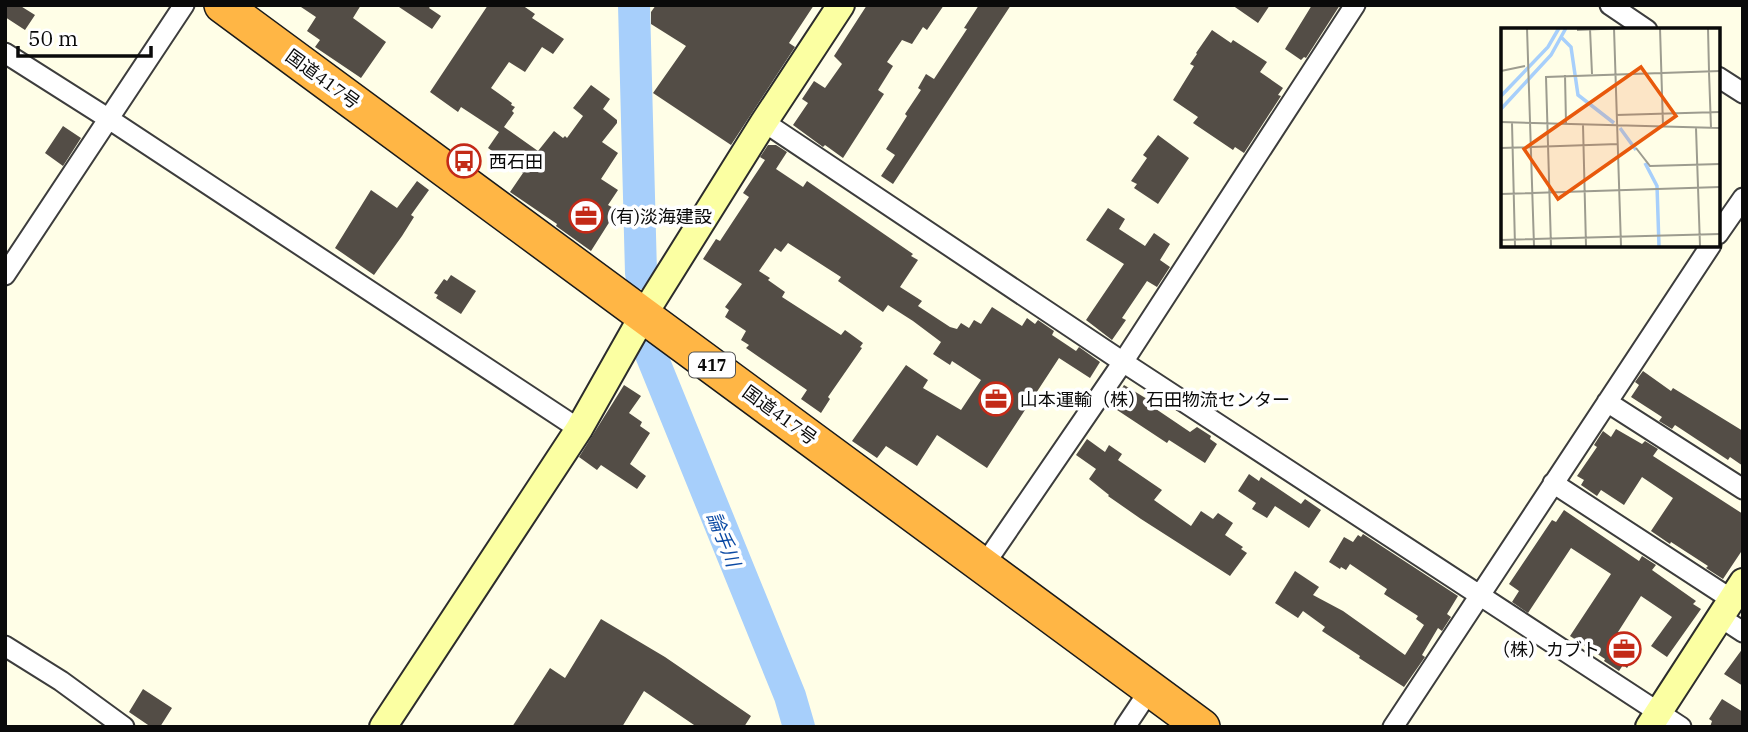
<svg xmlns="http://www.w3.org/2000/svg" width="1748" height="732" font-family="'IBM Plex Serif','Noto Sans JP',serif">
  <rect width="100%" height="100%" fill="#fffee7"/>
  <g fill="none" stroke-linecap="round" stroke-linejoin="round">
    <path stroke="#a7cffb" stroke-width="32" d="M634,5L641,273
      M650,352L790,696L799,727"/>
  </g>
  <path fill="#534d46" d="M5,5H19L35,15L25,30L5,17Z
    M298,5H361L353,18L386,42L361,78L315,47L320,40L307,31L316,17Z
    M396,5H431L429,8L441,16L432,29Z
    M488,5H522L535,14L532,18L564,39L553,54L542,47L525,72L509,62L491,88L512,103L511,105L515,107L512,111L514,113L504,127L538,151L554,131L563,138L565,136L567,138L583,116L573,108L591,85L610,99L603,109L617,120V123L602,142L618,153L601,179L618,190L608,205L617,210L591,251L556,226L557,224L510,192L523,173L488,148L499,132L461,107L458,112L430,92Z
    M656,5H814L789,43L795,47L731,145L653,93L686,46L651,24V12Z
    M867,5H944L927,30L923,27L912,44L902,40L887,62L893,66L878,90L884,94L843,158L825,145L823,147L793,125L808,103L802,99L814,81L825,88L842,64L834,56Z
    M979,5H1011L893,184L881,176L895,155L886,149L907,116L905,114L921,90L918,88L926,74L934,79L967,29L964,28Z
    M1232,5H1270L1258,23Z
    M1312,5H1340L1306,58L1304,57L1301,60L1285,49Z
    M1212,30L1231,43L1233,40L1267,62L1260,72L1283,88L1278,95L1281,96L1244,153L1235,147L1233,150L1193,123L1198,117L1173,100L1194,66L1190,64L1197,54L1196,53Z
    M63,126L81,138L63,166L45,153Z
    M1158,135L1189,158L1158,204L1134,188L1137,184L1131,181L1147,158L1143,155Z
    M768,145H776L787,152L776,169L803,187L807,181L913,254L911,256L918,260L900,287L922,301L918,306L950,327L957,329L961,323L969,328L974,320L981,324L992,307L1022,326L1027,318L1035,324L1038,320L1054,331L1052,335L1076,351L1079,347L1100,362L1090,378L1059,358L987,468L937,435L917,466L886,446L877,458L852,441L906,365L928,380L923,388L961,410L981,380L952,361L950,365L933,354L941,342L913,321L888,305L883,312L838,281L841,277L788,243L781,252L775,248L759,271L770,278L768,280L785,292L782,297L841,335L845,330L863,343L860,347L862,348L828,397L830,399L821,413L801,399L807,390L746,348L749,345L741,340L746,331L725,317L729,310L725,307L742,284L703,259L716,239L720,241L749,197L743,193L765,160L760,157Z
    M417,181L429,190L411,215L414,217L402,236L374,275L335,248L371,190L397,208Z
    M1108,208L1125,219L1119,229L1145,246L1154,233L1170,244L1160,260L1170,267L1157,287L1147,281L1122,318L1126,320L1112,340L1086,320L1124,264L1086,240Z
    M451,275L476,291L461,314L436,298L438,295L434,293L444,279L447,281Z
    M1643,371L1671,391L1673,388L1743,431V466L1730,457L1728,460L1675,425L1672,429L1659,421L1662,417L1631,397L1639,385L1635,382Z
    M624,385L641,396L629,413L642,422L640,426L650,433L630,464L646,476L637,489L601,465L597,470L579,457Z
    M1124,385L1152,402L1150,405L1190,432L1197,427L1211,436L1210,439L1217,444L1205,463L1169,440L1167,443L1111,406Z
    M1616,429L1642,444L1645,441L1658,449L1653,456L1743,514V549L1723,579L1706,568L1708,566L1671,542L1670,544L1651,531L1673,498L1642,477L1624,505L1601,490L1597,496L1581,485L1584,480L1577,476L1597,447L1594,445L1603,431L1611,437Z
    M1087,439L1105,452L1109,445L1122,454L1118,460L1162,490L1154,500L1191,526L1201,511L1213,519L1218,513L1233,523L1225,535L1243,547L1241,549L1247,553L1230,576L1141,519L1108,496L1109,495L1089,479L1096,469L1076,455Z
    M1249,474L1259,481L1261,477L1301,504L1305,499L1321,510L1309,528L1275,506L1267,518L1252,509L1256,503L1238,491Z
    M1564,510L1639,561L1642,556L1656,565L1652,570L1696,601L1693,604L1701,609L1667,657L1651,646L1672,617L1641,596L1618,632L1641,647L1627,668L1623,665L1619,671L1604,661L1605,659L1570,636L1611,574L1571,548L1528,613L1512,602L1519,591L1509,584L1552,520L1556,522Z
    M1363,534L1458,596L1447,614L1451,617L1442,631L1438,628L1422,655L1425,657L1404,687L1359,658L1360,656L1322,631L1325,627L1303,611L1298,618L1275,603L1295,571L1319,587L1313,595L1343,611L1405,655L1424,625L1416,619L1418,616L1384,594L1387,589L1350,564L1346,570L1341,567L1340,569L1329,562L1344,537L1353,542L1358,535L1361,537Z
    M601,619L665,657L751,716L744,727H697L644,691L622,727H512L550,668L565,678Z
    M1743,648V686L1724,674Z
    M143,689L172,708L160,727H151L129,712Z
    M1722,699L1743,712V727H1710L1712,721L1709,719Z"/>
  <g fill="none" stroke-linecap="round" stroke-linejoin="round">
    <defs>
      <path id="street" d="M1610,5L1647,30
        M5,53L109,119L579,429
        M1718,77L1743,93
        M764,122L1123,362L1681,727
        M1718,234L1743,198
        M5,275L184,5
        M1607,402L1743,489
        M1553,483L1731,599
        M984,565L1123,362L1355,5
        M1720,617L1743,632
        M5,646L61,681L124,727
        M1125,727L1151,688
        M1393,727L1711,245"/>
      <path id="secondary" d="M383,727L579,429L644,314L764,122L841,5
        M1649,727L1743,582"/>
      <path id="highway" d="M222,5L1202,727"/>
    </defs>
    <use href="#street" stroke="#3d3d3d" stroke-width="23"/>
    <use href="#secondary" stroke="#2c2c2c" stroke-width="30"/>
    <use href="#highway" stroke="#1b1b1b" stroke-width="38"/>
    <use href="#street" stroke="#fff" stroke-width="19"/>
    <use href="#secondary" stroke="#fbffa2" stroke-width="26"/>
    <use href="#highway" stroke="#ffb645" stroke-width="35"/>
  </g>
  <defs>
    <symbol id="bus-ring" viewBox="-11 -11 22 22"><circle r="9.5" fill="#fff" stroke="#c32a18" stroke-width="1.5"/><path d="M-5-6H5V4H4V6H2V4H-2V6H-4V4H-5ZM-3.5-4V0h7V-4ZM-3.5 1.2v1.5H-2V1.2ZM2 1.2v1.5H3.5V1.2Z" fill="#c32a18"/></symbol>
    <symbol id="office-ring" viewBox="-11 -11 22 22"><circle r="9.5" fill="#fff" stroke="#c32a18" stroke-width="1.5"/><path d="M-6-3h4V-5.5h4V-3h4V5H-6ZM-1-4.5V-3h2v-1.5ZM-6 0V1H6V0Z" fill="#c32a18"/></symbol>
  </defs>
  <g fill-rule="evenodd">
    <use href="#bus-ring" x="445" y="142" width="38" height="38"/>
    <use href="#office-ring" x="567" y="197" width="38" height="38"/>
    <use href="#office-ring" x="977" y="380" width="38" height="38"/>
    <use href="#office-ring" x="1605" y="630" width="38" height="38"/>
  </g>
  <g text-anchor="middle" dominant-baseline="central" stroke-width="7" stroke-linejoin="round" paint-order="stroke">
    <rect fill="#fff" stroke="#545454" stroke-width="2" x="689" y="352.5" width="46" height="25" rx="5"/>
    <g font-size="16" font-weight="bold" fill="#0a0a0a">
      <text x="712" y="365">417</text>
    </g>
    <g font-size="18" fill="#0a0a0a" stroke="#fff">
      <text transform="translate(323 79) rotate(36)">国道417号</text>
      <text transform="translate(780 415) rotate(36)">国道417号</text>
    </g>
    <g font-size="18" fill="#0a0a0a" stroke="#fff" text-anchor="start">
      <text x="489" y="161">西石田</text>
      <text x="610" y="216">(有)淡海建設</text>
      <text x="1020" y="399">山本運輸（株）石田物流センター</text>
      <text x="1600" y="649" text-anchor="end">（株）カブト</text>
    </g>
    <g font-size="19" font-style="italic" fill="#0b4aa4" stroke="#fff">
      <text transform="translate(724 539) rotate(68)">論手川</text>
    </g>
  </g>
  <g transform="translate(1501 28)">
    <rect width="219" height="219" fill="#fffee7"/>
    <path fill="none" stroke="#a7cffb" stroke-width="3.5" d="M61,10L70,19L77,67L113,95M0,68L47,19L58,0M0,81L50,27L65,0M119,100L135,122M144,135L156,158L158,218"/>
    <path fill="none" stroke="#9d9c8f" stroke-width="2" d="M26,0L33,218M113,0L120,218M159,0L162,98M207,0L208,43M89,1L91,46M76,2L124,0M0,43L24,38M208,44L210,100M64,47L65,95M115,87L219,84M0,94L219,100M11,95L14,218M82,97L85,218M195,100L199,218M0,120L117,116M135,120L149,138L219,136M0,166L219,159M0,212L219,206M50,218L45,49L219,43"/>
    <path fill="#e8590c" fill-opacity="0.15" stroke="#e8590c" stroke-width="3.5" d="M140,39L175,88L57,171L23,121Z"/>
    <rect width="219" height="219" fill="none" stroke="#0a0a0a" stroke-width="3.5"/>
  </g>
  <rect width="1748" height="732" fill="none" stroke="#0a0a0a" stroke-width="14"/>
  <path d="M18 46v10h133v-10" fill="none" stroke="#0a0a0a" stroke-width="3.5"/>
  <text x="28" y="46" font-size="21" fill="#0a0a0a" stroke="#ffffff" stroke-width="5" paint-order="stroke">50 m</text>
</svg>
